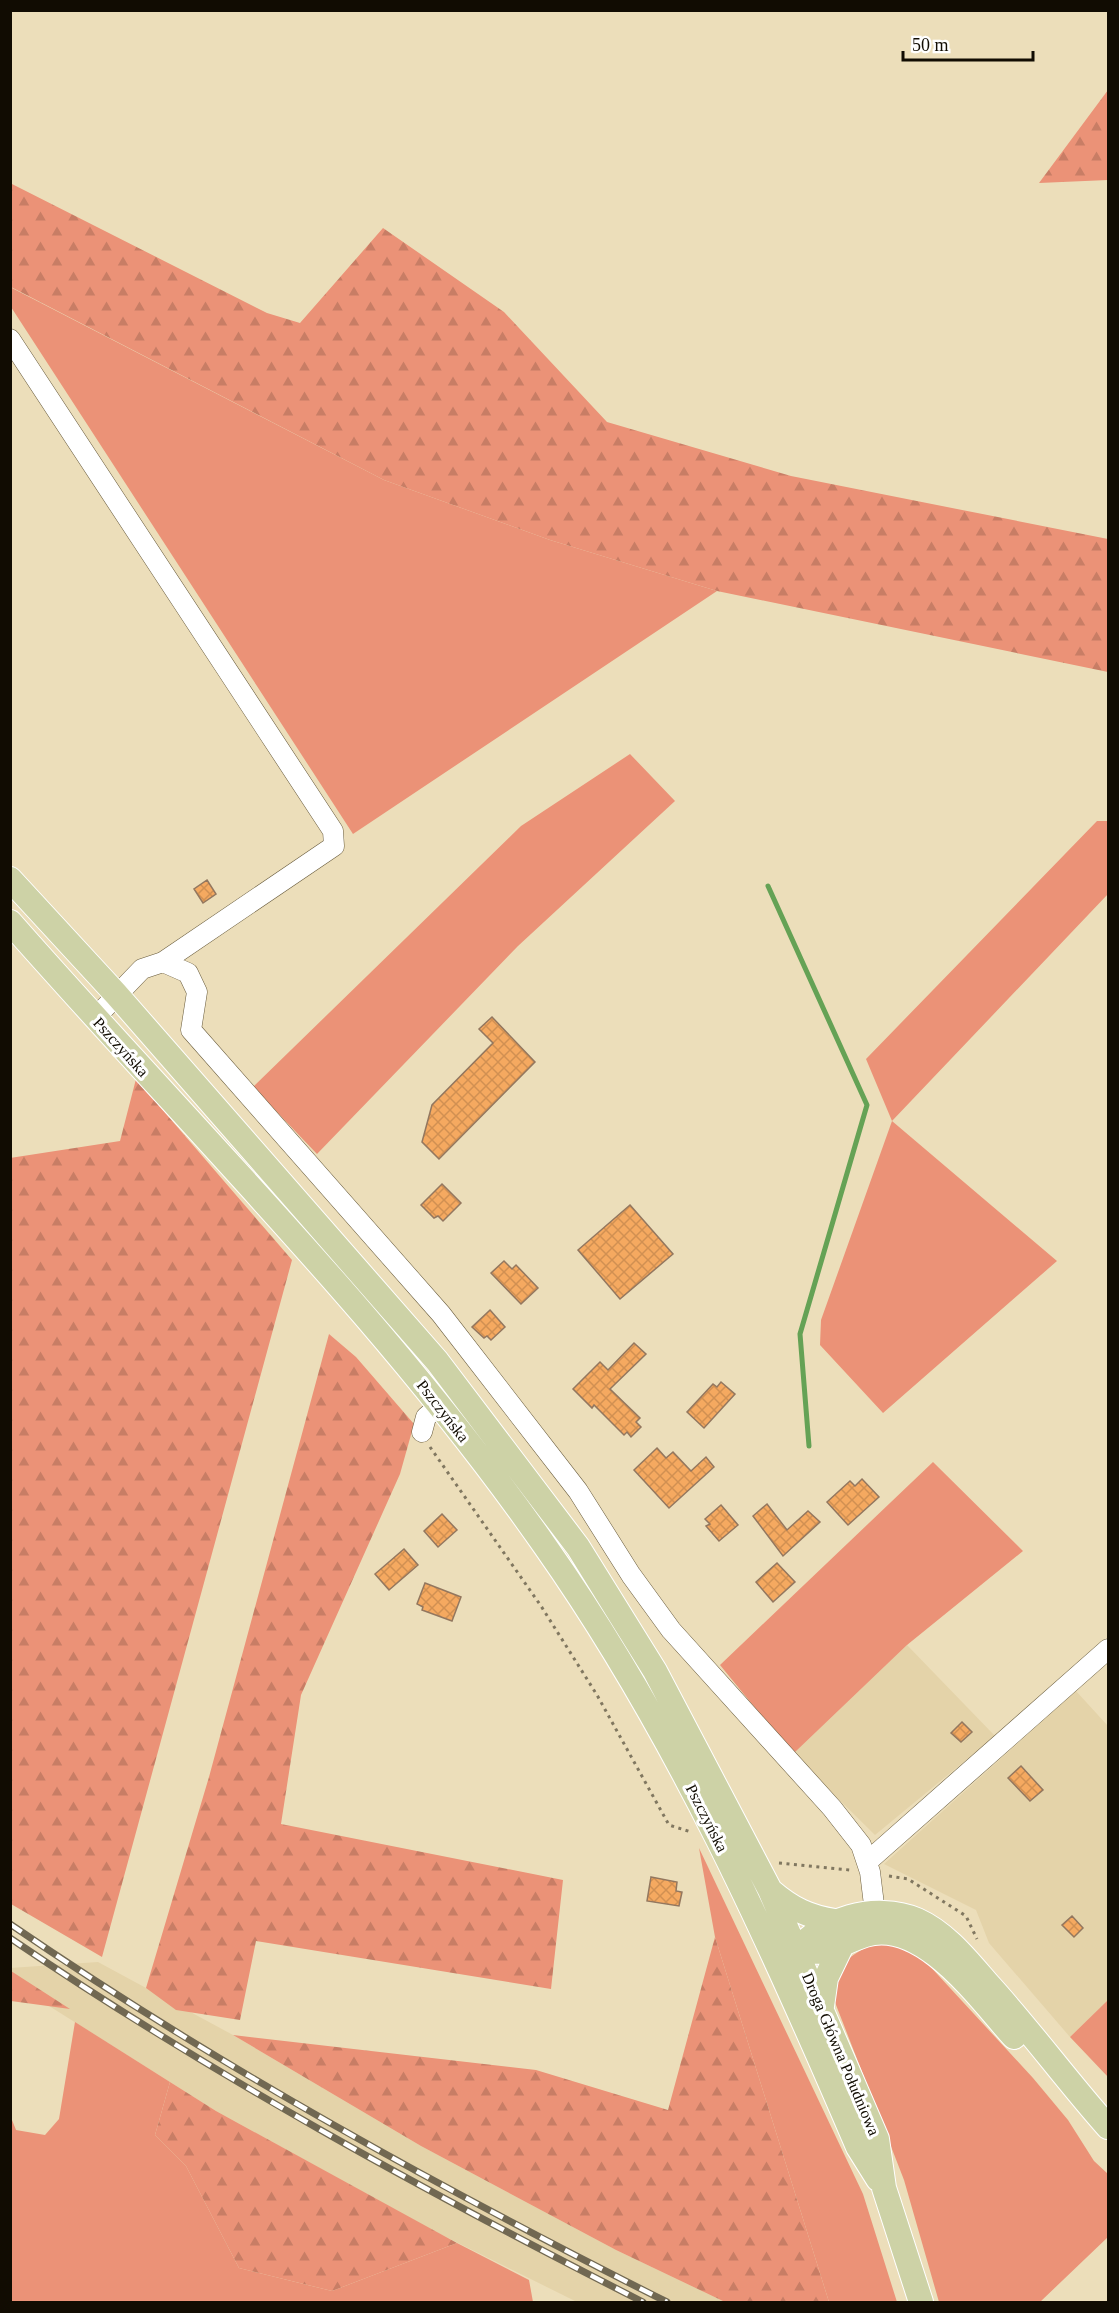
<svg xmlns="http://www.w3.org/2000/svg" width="1119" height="2313" font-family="Georgia,serif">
  <defs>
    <pattern id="forest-firs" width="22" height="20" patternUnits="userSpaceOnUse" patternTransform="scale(1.5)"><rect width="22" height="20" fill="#eb9277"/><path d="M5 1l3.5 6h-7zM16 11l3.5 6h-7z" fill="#c87d65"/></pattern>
    <pattern id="building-cross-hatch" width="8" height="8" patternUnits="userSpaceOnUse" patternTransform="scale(1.5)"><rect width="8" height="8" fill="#f5a960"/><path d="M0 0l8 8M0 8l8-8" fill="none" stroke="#d19052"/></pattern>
  </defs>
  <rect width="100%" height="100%" fill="#ecdeba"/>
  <path fill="#e4d3a9" d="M907,1645L995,1736L875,1835L793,1754Z
    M1076,1691L1108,1726V2000L1070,2037L989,1943L976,1910L884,1864Z
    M98,1962L233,2035L421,2146L616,2250L725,2302H577L436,2232L216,2111L11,1982L10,1968Z"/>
  <path fill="#eb9277" d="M10,287L384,480L550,540L717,591L353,834L11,307Z
    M630,754L675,801L518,946L317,1154L253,1087L521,826Z
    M1097,821H1108V894L892,1121L1057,1261L883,1413L820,1345L821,1320L892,1121L866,1059Z
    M933,1462L1023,1551L907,1645L793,1754L720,1665Z
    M699,1848L863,2194L897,2302H829L715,1937Z
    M879,1942L915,1950L1033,2078L1068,2120L1094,2161L1108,2174V2237L1040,2302H939L904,2180L831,1992C838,1962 852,1953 879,1942Z
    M1108,2000V2077L1070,2037Z
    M75,2022L170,2082L155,2135L186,2166L239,2268L332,2291L457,2243L529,2280L533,2302H11L10,2115L16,2130L45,2135L59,2119Z"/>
  <path fill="url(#forest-firs)" d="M1108,90V180L1039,183Z
    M10,183L267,313L300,323L383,228L504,312L607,422L791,476L1108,539V672L717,591L550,540L384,480L11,287Z
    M136,1079L292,1260L102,1957L11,1904L10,1158L120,1141Z
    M329,1334L356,1357L414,1424L400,1474L301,1695L281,1824L563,1880L551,1989L256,1941L240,2020L176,2010L146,1988L209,1777Z
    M715,1937L829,2302H725L616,2250L421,2146L233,2035L536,2070L668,2110Z
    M10,1971H11L70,2009L11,2001Z
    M170,2082L216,2111L457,2243L332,2291L239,2268L186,2166L155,2135Z"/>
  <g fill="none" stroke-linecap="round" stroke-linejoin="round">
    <path stroke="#65a255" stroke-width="5" d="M768,886L867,1105L800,1334L809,1446"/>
  </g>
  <path fill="url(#building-cross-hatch)" stroke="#93775f" stroke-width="1.5" d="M207,880L216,894L203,903L194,889Z
    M492,1017L535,1062L439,1159L422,1142L432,1105L493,1043L479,1029Z
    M442,1184L461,1203L443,1221L438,1216L434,1218L421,1205Z
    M630,1205L673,1254L620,1299L578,1250Z
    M504,1261L512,1269L516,1265L538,1288L521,1304L491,1273Z
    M490,1310L505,1327L491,1340L487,1336L484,1338L472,1327Z
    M634,1343L646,1354L610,1389L640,1418L636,1422L641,1427L631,1437L627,1432L624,1435L594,1405L592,1408L573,1389L600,1362L608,1370Z
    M721,1382L735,1394L704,1428L687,1412L713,1384L717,1387Z
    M657,1448L666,1458L673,1452L691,1471L706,1457L714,1467L669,1508L634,1470Z
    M862,1479L879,1497L848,1525L827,1502L850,1481L855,1486Z
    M767,1504L787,1530L808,1511L820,1522L783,1556L753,1516Z
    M721,1505L738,1525L719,1541L706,1526L710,1524L705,1519Z
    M442,1514L457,1530L438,1547L424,1531Z
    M404,1549L418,1565L389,1590L375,1574Z
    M777,1563L795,1582L773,1602L756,1582Z
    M425,1583L461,1597L452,1621L422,1610L423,1607L417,1604Z
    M962,1722L972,1732L961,1742L951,1733Z
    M1021,1766L1043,1790L1030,1801L1008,1778Z
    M651,1877L677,1882L676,1891L682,1892L679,1906L647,1901Z
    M1072,1916L1083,1928L1074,1937L1062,1925Z"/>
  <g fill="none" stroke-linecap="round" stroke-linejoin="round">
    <defs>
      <path id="minor" d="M10,339L333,831L334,846L163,962
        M95,1018L142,969L163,962L188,973L197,992L191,1030L441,1314L578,1491L631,1575L671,1630L832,1808L861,1845L870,1872L875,1913
        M422,1432L426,1417L440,1405
        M867,1862L1108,1649"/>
      <path id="major" d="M10,879L116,994L437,1361L578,1547L655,1671L770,1890L877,2139L884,2188L921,2302
        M10,922C191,1128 388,1321 545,1546C676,1732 769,1939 858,2147L878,2179
        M771,1891C792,1909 809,1917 835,1921
        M786,1946C824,1960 832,1946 865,1935C923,1917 980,2000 1014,2037
        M789,1962C806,1937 820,1926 850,1917C870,1911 897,1911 917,1920C946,1933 967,1960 988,1984C1030,2030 1067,2081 1108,2127
        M822,2006L826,1978L841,1947"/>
    </defs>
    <use href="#minor" stroke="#685b3c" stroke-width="21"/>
    <use href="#major" stroke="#fff" stroke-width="26"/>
    <path stroke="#807760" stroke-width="3" stroke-dasharray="3 4.5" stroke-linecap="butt" d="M430,1447L541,1606L597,1695L669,1825L691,1832
      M779,1863L850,1870
      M889,1876L908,1879L966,1916L977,1939"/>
    <use href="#minor" stroke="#fff" stroke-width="20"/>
    <use href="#major" stroke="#cdd2a6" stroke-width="24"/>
    <defs>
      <path id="rail" d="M10,1924C219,2067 442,2189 667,2302
        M10,1938C212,2075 426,2192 643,2302"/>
    </defs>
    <use href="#rail" stroke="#716852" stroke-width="7"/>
    <use href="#rail" stroke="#fff" stroke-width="4.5" stroke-dasharray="14" stroke-linecap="butt"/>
  </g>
  <g text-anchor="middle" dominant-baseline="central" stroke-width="6" stroke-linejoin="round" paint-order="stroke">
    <g font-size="16" fill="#110c02" stroke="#fff">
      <text transform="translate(121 1047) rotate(48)">Pszczyńska</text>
      <text transform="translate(443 1411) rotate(52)">Pszczyńska</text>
      <text transform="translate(707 1818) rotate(63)">Pszczyńska</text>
      <text transform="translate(841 2054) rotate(67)">Droga Główna Południowa</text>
    </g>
  </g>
  <rect width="1119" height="2313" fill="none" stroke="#110c02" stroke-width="24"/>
  <path d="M903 51v9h130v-9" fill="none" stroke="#110c02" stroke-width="3"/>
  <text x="912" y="51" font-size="18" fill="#110c02" stroke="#ffffff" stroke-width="4.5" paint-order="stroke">50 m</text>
</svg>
